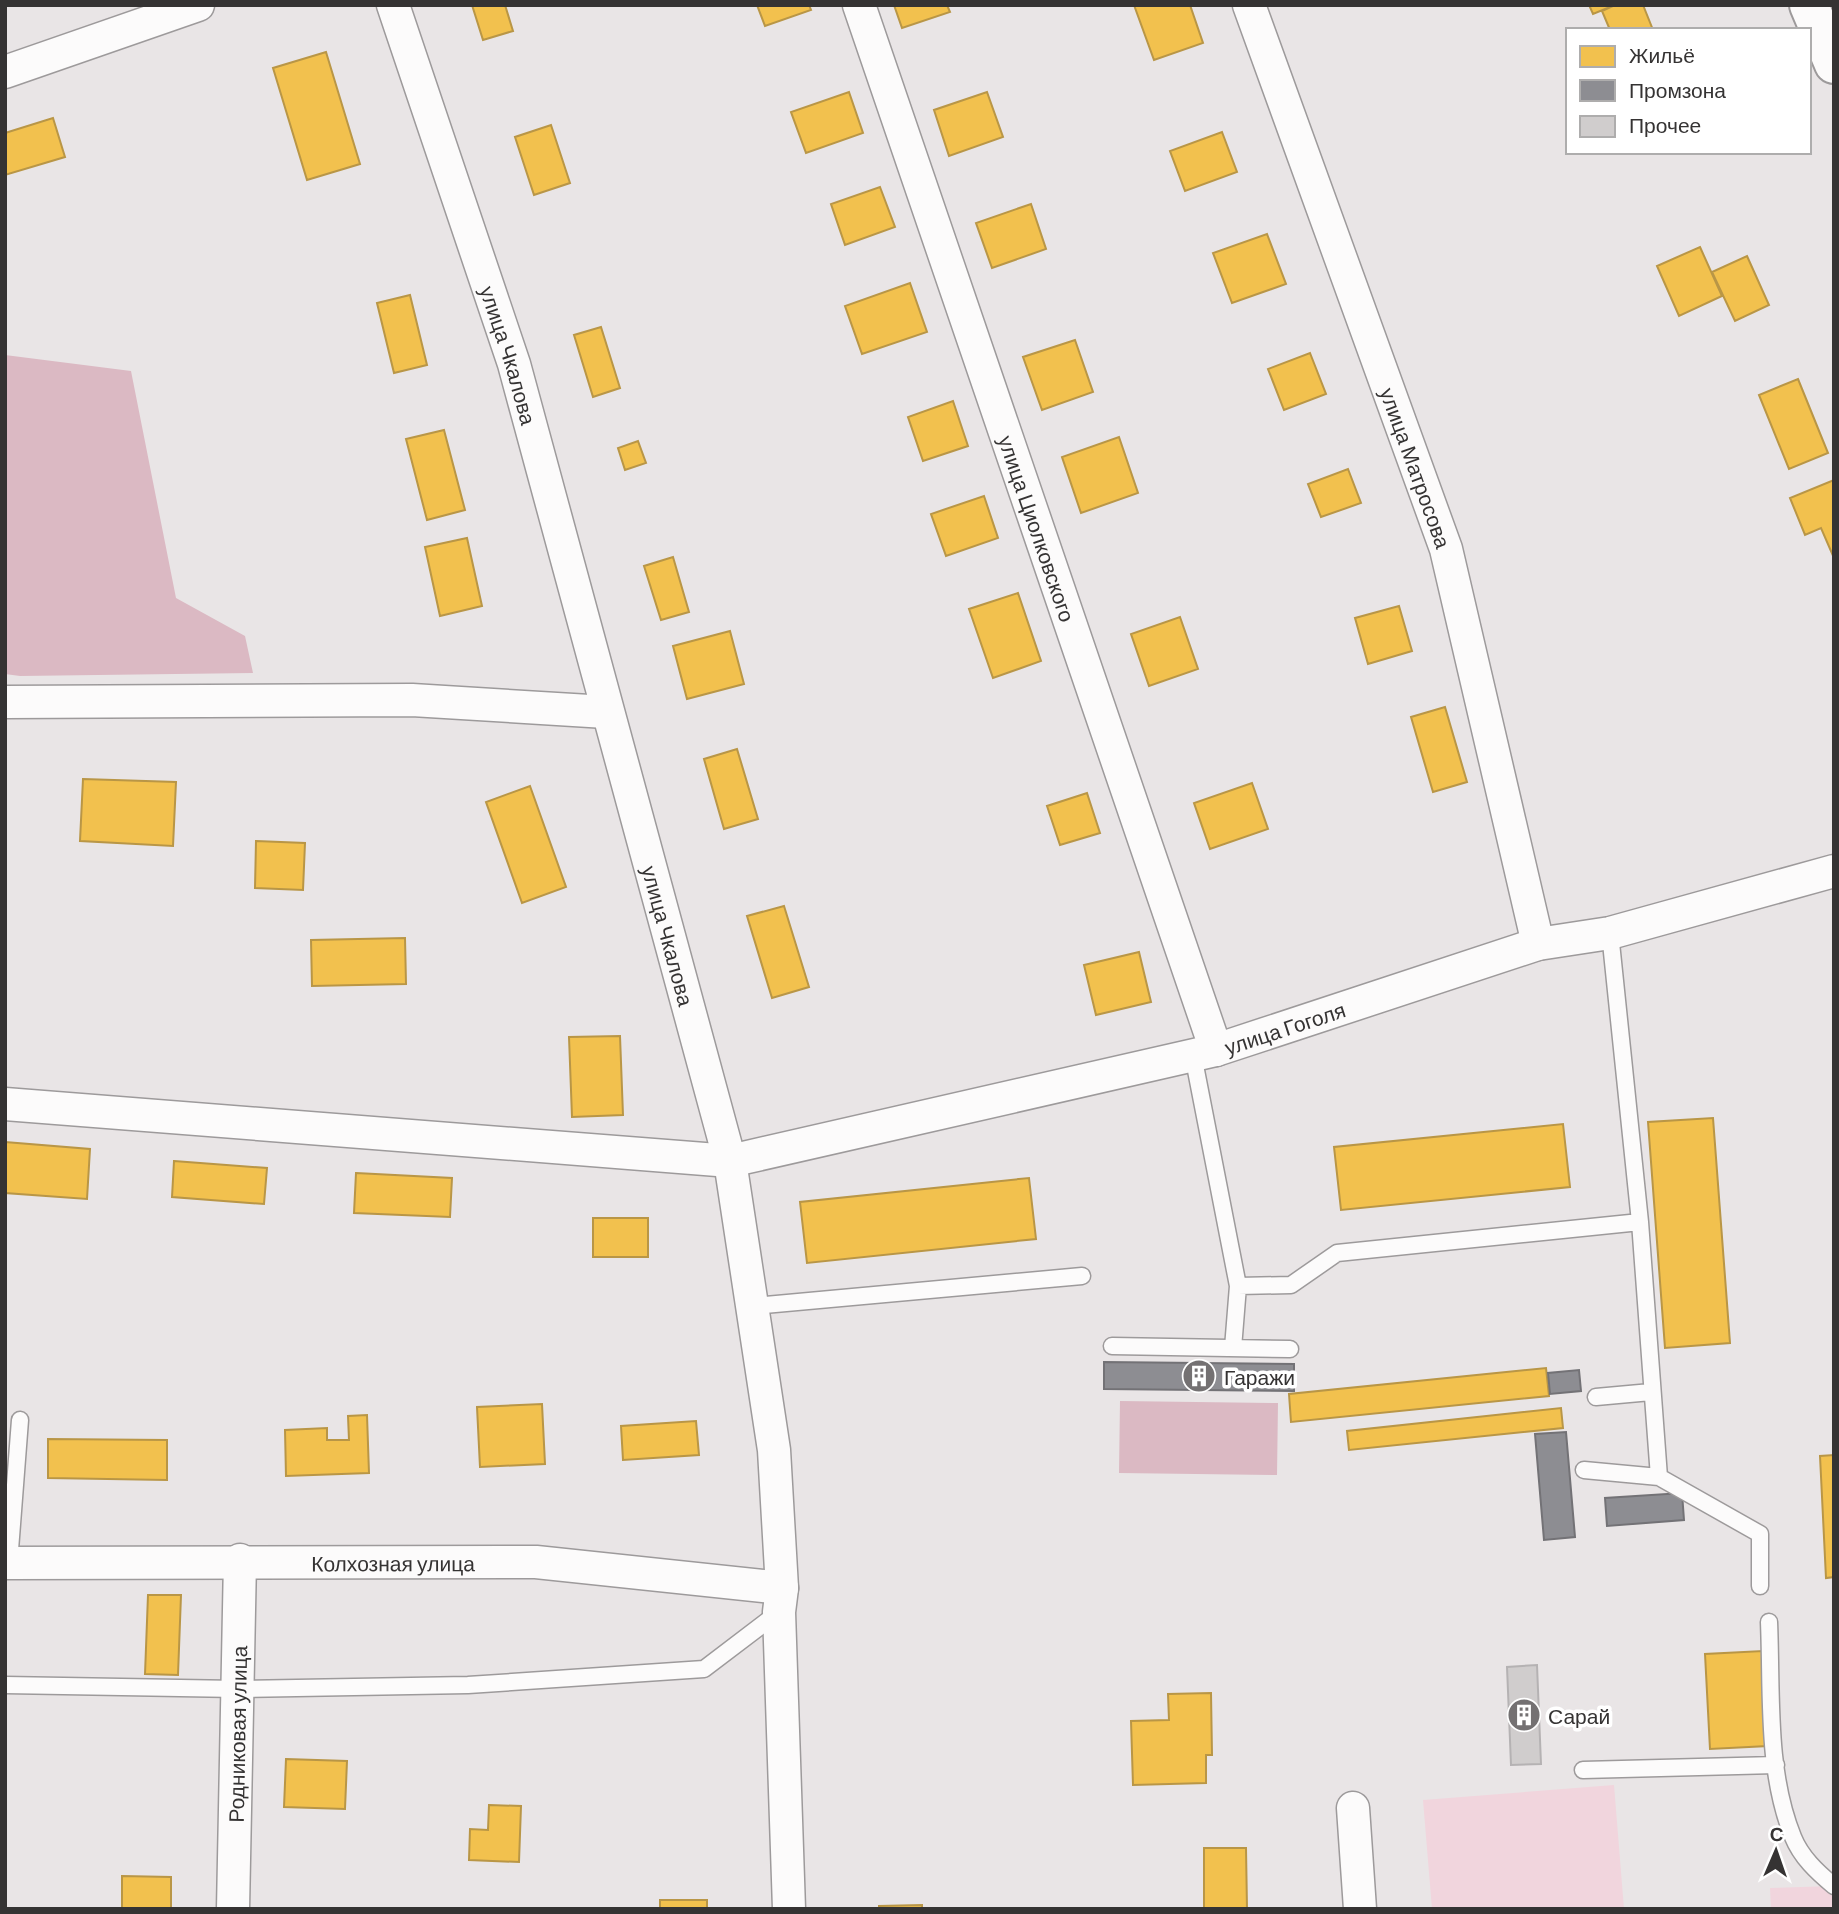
<svg xmlns="http://www.w3.org/2000/svg" width="1839" height="1914" font-family="Barlow,sans-serif">
  <rect width="100%" height="100%" fill="#e9e5e6"/>
  <path fill="#f1d5dd" d="M1614,1785L1624,1909H1432L1423,1800Z
    M1834,1886V1909H1771L1770,1888Z"/>
  <path fill="#dbb9c3" d="M5,355L131,371L176,598L245,636L253,673L20,676L5,674Z
    M1120,1401L1278,1403L1277,1475L1119,1473Z"/>
  <path fill="#f2c14e" stroke="#b99646" stroke-width="2" d="M472,5H505L513,31L483,40Z
    M757,5H809L811,10L765,26Z
    M894,5H947L950,12L902,28Z
    M1134,5H1190L1203,43L1154,60Z
    M1589,5H1615L1593,14Z
    M1615,5H1643L1653,30H1610L1602,11Z
    M326,52L360,164L307,180L273,68Z
    M849,92L863,133L806,153L791,112Z
    M987,92L1003,137L949,156L934,110Z
    M53,118L65,157L5,175V133Z
    M551,125L570,183L534,195L515,137Z
    M1222,132L1237,172L1185,191L1170,151Z
    M880,187L895,227L845,245L831,204Z
    M1031,204L1046,249L992,268L976,223Z
    M1267,234L1286,284L1232,303L1213,253Z
    M1700,247L1722,296L1679,316L1657,266Z
    M1747,256L1769,305L1735,321L1712,272Z
    M910,283L927,332L862,354L845,306Z
    M410,295L427,365L394,373L377,303Z
    M601,327L620,388L593,397L574,335Z
    M1075,340L1093,392L1042,410L1023,357Z
    M1310,353L1326,394L1284,410L1268,369Z
    M1798,379L1828,453L1789,469L1759,395Z
    M953,401L968,446L923,461L908,417Z
    M444,430L465,510L427,520L406,439Z
    M1119,437L1138,493L1081,513L1062,457Z
    M638,441L646,463L625,470L618,448Z
    M1348,469L1361,503L1321,517L1308,484Z
    M1834,480V558L1821,528L1805,535L1790,498Z
    M984,496L998,538L946,556L931,514Z
    M467,538L482,606L440,616L425,547Z
    M673,557L689,612L661,620L644,566Z
    M1018,593L1041,661L993,678L969,609Z
    M1399,606L1412,651L1368,664L1355,618Z
    M1180,617L1198,669L1149,686L1131,634Z
    M730,631L744,684L687,699L673,646Z
    M1445,707L1467,782L1433,792L1411,717Z
    M737,749L758,819L724,829L704,759Z
    M83,779L176,782L173,846L80,841Z
    M1252,783L1268,829L1210,849L1194,803Z
    M530,786L566,887L522,903L486,802Z
    M1087,793L1100,833L1060,845L1047,806Z
    M256,841L305,843L303,890L255,888Z
    M784,906L809,987L772,998L747,916Z
    M405,938L406,984L312,986L311,940Z
    M1139,952L1151,1002L1096,1015L1084,965Z
    M620,1036L623,1115L572,1117L569,1037Z
    M1713,1118L1730,1343L1665,1348L1648,1122Z
    M1563,1124L1570,1187L1341,1210L1334,1147Z
    M5,1142L90,1149L87,1199L5,1193Z
    M174,1161L267,1168L264,1204L172,1197Z
    M356,1173L452,1178L450,1217L354,1213Z
    M1029,1178L1036,1239L807,1263L800,1202Z
    M593,1218H648V1257H593Z
    M1546,1368L1549,1396L1291,1422L1289,1394Z
    M542,1404L545,1464L480,1467L477,1407Z
    M1561,1408L1563,1428L1349,1450L1347,1431Z
    M367,1415L369,1473L286,1476L285,1430L327,1428V1440H349L348,1416Z
    M696,1421L699,1455L623,1460L621,1426Z
    M48,1439L167,1440V1480L48,1478Z
    M1834,1455V1577L1826,1578L1820,1456Z
    M148,1595H181L178,1675L145,1674Z
    M1763,1651L1768,1746L1710,1749L1705,1654Z
    M1211,1693L1212,1755H1206V1783L1133,1785L1131,1721L1169,1720L1168,1694Z
    M286,1759L347,1761L345,1809L284,1807Z
    M489,1805L521,1806L519,1862L469,1860L470,1829L488,1830Z
    M1204,1848H1246L1247,1909H1204Z
    M122,1876L171,1877V1909H122Z
    M660,1900H707V1909H660Z
    M922,1905V1909H879V1906Z"/>
  <path fill="#8d8d92" stroke="#737276" stroke-width="2" d="M1104,1362L1294,1364V1391L1104,1389Z
    M1579,1370L1581,1391L1550,1394L1548,1373Z
    M1566,1432L1575,1537L1544,1540L1535,1434Z
    M1682,1493L1684,1520L1607,1526L1605,1498Z"/>
  <path fill="#d0cdcd" stroke="#b5b2b3" stroke-width="2" d="M1537,1665L1541,1764L1511,1765L1507,1667Z"/>
  <g fill="none" stroke-linecap="round" stroke-linejoin="round">
    <defs>
      <path id="lane" d="M1610,933L1640,1222L1659,1477L1760,1534V1586
        M1193,1055L1238,1286L1291,1285L1337,1253L1640,1222
        M754,1306L1082,1276
        M1112,1346L1290,1349
        M1233,1348L1238,1286
        M1596,1397L1651,1392
        M1584,1470L1659,1477
        M9,1563L20,1420
        M1769,1622C1772,1692 1766,1771 1793,1837C1801,1857 1817,1872 1834,1886
        M5,1685L238,1689L468,1685L704,1669L779,1612
        M1583,1770L1776,1765"/>
      <g id="street">
        <path id="s1" d="M393,5L514,364L730,1161L774,1450L782,1588L779,1612L789,1909"/>
        <path id="s2" d="M859,5L1216,1050"/>
        <path id="s3" d="M1249,5L1446,549L1538,944"/>
        <path d="M5,72L198,5"/>
        <path d="M5,702L412,700L606,712"/>
        <path id="s4" d="M5,1104L730,1161L1216,1050L1538,944L1610,933L1834,871"/>
        <path id="s5" d="M5,1563L536,1562L782,1588"/>
        <path d="M1353,1808L1360,1909"/>
        <path id="s6" d="M233,1909L240,1560"/>
      </g>
      <path id="secondary" d="M1809,5L1834,64"/>
    </defs>
    <use href="#lane" stroke="#9d9a9b" stroke-width="19"/>
    <use href="#street" stroke="#9d9a9b" stroke-width="35"/>
    <use href="#secondary" stroke="#9d9a9b" stroke-width="42"/>
    <use href="#lane" stroke="#fcfbfb" stroke-width="16"/>
    <use href="#street" stroke="#fcfbfb" stroke-width="32"/>
    <use href="#secondary" stroke="#fcfbfb" stroke-width="38"/>
  </g>
  <defs>
    <symbol id="building-disc" viewBox="-11 -11 22 22"><circle r="9.5" fill="#747172" stroke="#fff"/><path d="M-4-6H4V6H1V3H-1V6H-4ZM-2.5-4.3h1.7v1.8h-1.7ZM.8-4.3h1.7v1.8H.8ZM-2.5-1h1.7V.8h-1.7ZM.8-1h1.7V.8H.8Z" fill="#fff"/></symbol>
  </defs>
  <g fill-rule="evenodd">
    <use href="#building-disc" x="1180" y="1357" width="38" height="38"/>
    <use href="#building-disc" x="1505" y="1696" width="38" height="38"/>
  </g>
  <g text-anchor="middle" dominant-baseline="central" stroke-width="7" stroke-linejoin="round" paint-order="stroke">
    <g font-size="21" fill="#353333" stroke="#fff">
      <text stroke="none"><textPath href="#s1" startOffset="369">улица Чкалова</textPath></text>
      <text stroke="none"><textPath href="#s3" startOffset="492">улица Матросова</textPath></text>
      <text stroke="none"><textPath href="#s2" startOffset="553">улица Циолковского</textPath></text>
      <text stroke="none"><textPath href="#s1" startOffset="971">улица Чкалова</textPath></text>
      <text stroke="none"><textPath href="#s4" startOffset="1298">улица Гоголя</textPath></text>
      <text stroke="none"><textPath href="#s5" startOffset="388">Колхозная улица</textPath></text>
      <text stroke="none"><textPath href="#s6" startOffset="175">Родниковая улица</textPath></text>
    </g>
    <g font-size="21" fill="#353333" stroke="#fff" text-anchor="start">
      <text x="1224" y="1376">Гаражи</text>
      <text x="1548" y="1715">Сарай</text>
    </g>
  </g>
  <rect width="1839" height="1914" fill="none" stroke="#353333" stroke-width="14"/>
  <rect x="1566" y="28" width="245" height="126" fill="#ffffff" stroke="#aeadad" stroke-width="2"/>
  <rect x="1580" y="46" width="35" height="21" fill="#f2c14e" stroke="#aeadad" stroke-width="2"/>
  <text x="1629" y="63" font-size="21" fill="#353333">Жильё</text>
  <rect x="1580" y="80" width="35" height="21" fill="#8d8d92" stroke="#aeadad" stroke-width="2"/>
  <text x="1629" y="98" font-size="21" fill="#353333">Промзона</text>
  <rect x="1580" y="116" width="35" height="21" fill="#d0cdcd" stroke="#aeadad" stroke-width="2"/>
  <text x="1629" y="133" font-size="21" fill="#353333">Прочее</text>
  <g transform="translate(1776 1851) rotate(2)" stroke="#ffffff" stroke-width="5" paint-order="stroke">
  <path d="M0-5L12 26L0 18L-12 26Z" fill="#353333"/>
  <text y="-10" font-size="19" font-weight="bold" text-anchor="middle" fill="#353333">С</text>
  </g>
</svg>
